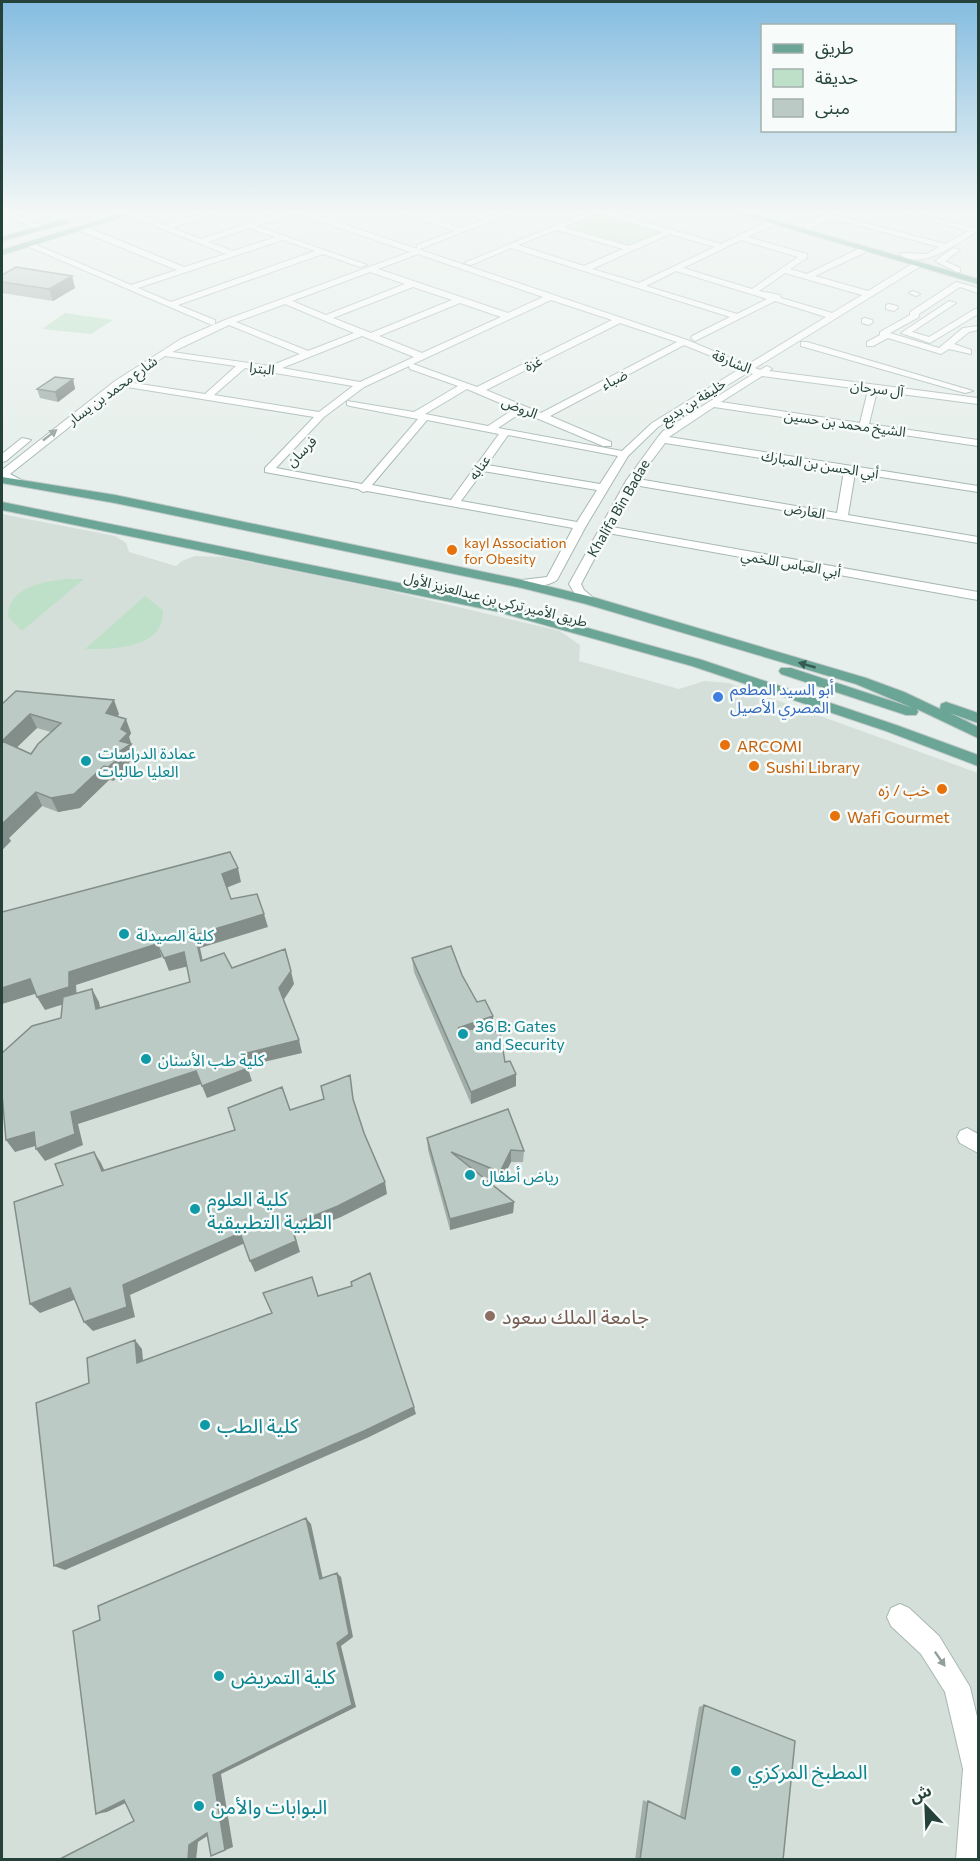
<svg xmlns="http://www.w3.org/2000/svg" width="980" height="1861" font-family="Commissioner,'Noto Sans Arabic',sans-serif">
  <rect width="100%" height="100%" fill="#e6efeb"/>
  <path fill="#d4dfda" d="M2,514L115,536L126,543L129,552L176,566L182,561L195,556L224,557L381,589L560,631L580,645L579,661L679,689L704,681L729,683L978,773V1859H2Z"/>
  <path fill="#bfe0c8" d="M597,214L661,232L629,246L563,227Z
    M65,313L113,320L91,334L42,329Z
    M67,579H84L22,631L8,617C7,587 45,581 67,579Z
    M145,596L163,610C165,649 113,649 85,649Z"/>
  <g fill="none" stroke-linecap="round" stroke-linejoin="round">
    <defs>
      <path id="minor" d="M2,210L44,226L45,228L38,230L2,214Z
        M213,210H224L172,228L201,239L290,210H302L687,340L747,365L826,317L775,301L695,341L691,338L692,336L730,317L511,248L471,265L464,263L593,210H605L721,244L771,220H777V224L747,237L807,254V258L790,269L807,274L862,247H868V251L815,276L868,291L915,262H921V266L755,368L760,370L767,366L772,369L769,371L978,398V404L877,391L869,424L978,440V446L714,407L669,437L978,486V492L855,473L848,515L978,537V543L634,485L612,527L978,592V600L608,533L581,584L584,590L597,601L591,605C580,602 574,593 569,584L626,481L658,437L663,431L753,374L749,372L658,427L628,456L586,526L557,580C549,586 524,590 516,584L522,580L547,577L573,528L367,491L363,492L358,489L265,472V468L314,417L121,386L10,474L23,481V485H15L2,477V470L115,381L181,339L225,320L410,252L296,213L256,226L367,265L360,267L323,254L178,305L215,320V324L212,325L25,245L32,243L131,285L177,270L78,230V226H84L184,267L226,254L125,214L132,212L165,225ZM598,213L663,232L629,246L563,227ZM249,228L276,237L233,251L208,242ZM556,230L623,249L584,266L518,245ZM670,234L715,247L639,283L592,269ZM283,240L315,251L171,302L138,288ZM741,240L798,257L752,289L683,268ZM418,254L543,297L508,313L378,269ZM676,271L767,299L737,314L646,286ZM370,272L405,284L326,315L292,301ZM785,273L862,295L832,313L781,298L780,295L759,291ZM413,287L452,300L371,333L333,318ZM551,300L612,320L477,387L413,364ZM460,303L501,317L422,353L379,336ZM285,304L354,333L308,351L236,322ZM620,323L677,342L541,413L486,390ZM229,325L300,354L270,366L172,352ZM362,336L414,357L360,382L282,368ZM684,345L741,368L652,423L622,451L498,428L522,412L603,446H611V442L550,416ZM165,356L236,366L205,394L127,382ZM409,366L410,369L458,386L414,412L347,401V405L350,406L418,419L362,484L276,468L324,417L364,387ZM245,368L353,386L319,412L214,395ZM762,376L868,390L860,423L721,402ZM467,389L514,409L488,426L425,414ZM427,420L499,434L451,500L372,485ZM508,435L618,456L600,484L487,465ZM665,443L844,471L837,513L638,479ZM483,471L597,490L577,522L461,501Z
        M394,210H405L461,228L508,210H518L420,249H417V245L455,231Z
        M804,210H816L945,244L968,231L891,210H904L973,228L978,226V231C957,243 925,270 900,255L901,253L927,254L939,247L831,218L810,229H804V225L823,216Z
        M971,210H978V213L972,211Z
        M953,248L960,250L945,261L960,268V272H957L935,261Z
        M956,282L978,288V293L960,287L919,314V317L890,333L939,348L963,328L978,326V330L969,332L954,344L971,350V354L949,349L941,354L888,338L873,346H867V342L880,335V332L910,315V312Z
        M913,291L920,294L916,296L909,293Z
        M949,301L956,303L912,332L929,337L975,309H978V314L930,343L901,333Z
        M889,304L897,306L898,308L894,311L886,309V305Z
        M865,318L872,320L873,322L869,325L862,323V319Z
        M801,342H807L973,391L965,393L801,346Z
        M22,438L31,440L6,461L2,462V454Z
        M967,1128L978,1134V1153L960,1143L957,1137L960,1131Z
        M900,1604L909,1608L939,1636L970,1687L978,1721V1860H956L963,1769L945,1692L921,1654L891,1626L887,1617L891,1608Z"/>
      <path id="major" d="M132,210H145L2,255V250Z
        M726,210H739L978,279V284Z
        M65,219L69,221L68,223L2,241V237Z
        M2,477L115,495L522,580L596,598L866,678L904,692L940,709L941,704L946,702L978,713V723L950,713L978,727V738L917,709L918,712L916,715H906L781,674L779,671L781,668H791L913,708L856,684L586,604L522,588L115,503L2,483Z
        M2,502L502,604L702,660L896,725L978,755V766L886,731L692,666L495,611L2,510Z"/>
    </defs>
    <use href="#minor" stroke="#a8b8b2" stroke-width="2"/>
    <use href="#major" stroke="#c2cac8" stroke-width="2"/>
    <use href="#minor" fill="#fff" fill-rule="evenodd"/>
    <use href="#major" fill="#6aa596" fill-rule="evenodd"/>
  </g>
  <path fill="#a1aea9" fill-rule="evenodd" d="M2,275L72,276L75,288L53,301L2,293Z
    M73,379L75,389L58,402L40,398L37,389Z
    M2,704L119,714L117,716L131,733L129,737L136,758L129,762L131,767L113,781L109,780L80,808L58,812L42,806L9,838L11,841L2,850ZM37,728L51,732L31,754L17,747Z
    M412,958L477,1002L493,1016V1029L488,1031L505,1062L516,1074V1086L471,1104L414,972Z
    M427,1138L524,1151L523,1162H511L500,1183L480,1175L514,1202L513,1213L450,1230L428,1150Z
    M704,1705L783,1860H635L643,1800L680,1816L699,1707Z"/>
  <path fill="#838d89" d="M72,276L75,288L53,301L49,289Z
    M73,379L75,389L58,402L55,392Z
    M114,700L119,714L111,728L106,713Z
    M30,714L37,728L9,755L2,741Z
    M126,719L131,733L129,737L136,758L129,762L131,767L113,781L108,767L120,751L121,729Z
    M104,766L109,780L80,808L58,812L51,798Z
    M36,792L42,806L9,838L11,841L2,850V824Z
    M238,868L241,882L226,888L222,874Z
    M264,914L268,927L200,948L206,975L201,961L195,935Z
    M157,944L162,957L76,985L77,1000L45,1010L37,997L69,972Z
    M184,952L189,966L169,971L164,958Z
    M291,971L294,984L283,1001L279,988Z
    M30,979L38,993L2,1004V988Z
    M92,989L99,1002L103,1022L96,1009Z
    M493,1016V1029L458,1041V1028Z
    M299,1040L302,1053L247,1066L252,1081L207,1098L202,1086L243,1054Z
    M196,1071L201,1084L78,1124L83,1145L45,1161L36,1149L71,1112Z
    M516,1074V1086L471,1104V1092Z
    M34,1132L42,1144L15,1152L6,1140Z
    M511,1150V1162L500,1183V1172Z
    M94,1152L101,1163L110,1182L102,1171Z
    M385,1182L387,1194L341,1217L295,1235L300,1252L255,1272L250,1261L291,1225Z
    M514,1202L513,1213L450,1230V1219Z
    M240,1233L245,1243L130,1295L135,1317L93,1331L84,1322L123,1285Z
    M70,1288L79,1298L40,1313L30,1304Z
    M135,1340L142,1349L144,1372L137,1363Z
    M414,1407L416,1414L367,1438L65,1570L54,1566Z
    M306,1518L311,1524L324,1584L320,1579Z
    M337,1573L341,1577L353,1637L341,1646L356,1707L221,1774L233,1847L211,1856L213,1775L337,1643Z
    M134,1799L107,1812L96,1814L124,1800Z
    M215,1831L198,1842L196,1860H188L189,1845L207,1833Z"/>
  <path fill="#bbcac4" stroke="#838d89" stroke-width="1.5" fill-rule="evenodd" d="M16,267L72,276L49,289L2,282V275Z
    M55,377L73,379L55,392L37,389Z
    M16,691L114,700L106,713L126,719L121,729L128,733L120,741L131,744L120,751L126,753L108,767L104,766L74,794L51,798L36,792L2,824L4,827L2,829V704ZM30,714L61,723L38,744L31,754L2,741Z
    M230,852L238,868L222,874L231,899L257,894L264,914L195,935L201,961L224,953L232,968L285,949L291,971L279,988L299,1040L243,1054L248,1068L202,1086L196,1071L71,1112L75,1134L36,1149L34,1132L6,1140L2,1094V1053L32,1026L61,1018L63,997L92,989L96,1009L190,982L184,952L164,958L157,944L69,972V987L37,997L30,979L2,988V912Z
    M451,946L462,975L477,1002L485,1000L493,1016L458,1028L500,1032L505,1062L510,1061L516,1074L471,1092L412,958Z
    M350,1075L353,1099L364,1133L385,1182L338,1206L291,1225L296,1241L250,1261L240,1233L123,1285L127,1307L84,1322L70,1288L30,1304L14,1202L63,1185L55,1164L94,1152L102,1171L235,1130L228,1108L282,1087L290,1110L324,1099L321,1086Z
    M508,1109L524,1151L511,1150L500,1172L451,1152L514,1202L450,1219L427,1138Z
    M370,1273L414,1407L364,1431L54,1566L36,1403L89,1383L87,1358L135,1340L137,1363L272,1313L263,1293L312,1277L318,1296L352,1286L351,1282Z
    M306,1518L320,1579L337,1573L349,1634L337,1643L352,1705L213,1775L225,1850L211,1856L207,1833L189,1845L188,1860H58L134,1821L124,1800L96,1814L73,1631L100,1620L98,1606Z
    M704,1705L795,1741L783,1860H640L648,1801L685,1819Z"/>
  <defs><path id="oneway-solid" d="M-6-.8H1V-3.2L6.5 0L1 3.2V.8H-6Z" transform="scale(1.5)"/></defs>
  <g fill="#92a09c">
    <use href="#oneway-solid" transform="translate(50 435) rotate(-38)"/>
    <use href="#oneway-solid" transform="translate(940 1659) rotate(55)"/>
  </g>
  <use fill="#365b51" href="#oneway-solid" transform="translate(807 665) rotate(-164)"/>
  <linearGradient id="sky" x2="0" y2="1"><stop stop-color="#84bce0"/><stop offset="0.45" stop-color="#f4f8f6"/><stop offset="1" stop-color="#f4f8f6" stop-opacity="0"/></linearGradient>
  <rect width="980" height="471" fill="url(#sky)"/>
  <g fill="#e8710a" stroke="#f7fbf9" stroke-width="2">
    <circle cx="452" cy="550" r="6"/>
    <circle cx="725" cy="745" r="6"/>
    <circle cx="754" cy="766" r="6"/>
    <circle cx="942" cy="789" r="6"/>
    <circle cx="835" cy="816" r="6"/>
  </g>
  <circle fill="#3f7fe0" stroke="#f7fbf9" stroke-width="2" cx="718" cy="697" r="6"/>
  <g fill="#0f9aa8" stroke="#f7fbf9" stroke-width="2">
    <circle cx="86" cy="761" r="6"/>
    <circle cx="124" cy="934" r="6"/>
    <circle cx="463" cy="1034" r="6"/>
    <circle cx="146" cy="1059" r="6"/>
    <circle cx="470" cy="1175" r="6"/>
    <circle cx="195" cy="1209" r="6"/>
    <circle cx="205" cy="1425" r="6"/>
    <circle cx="219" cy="1676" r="6"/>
    <circle cx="736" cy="1771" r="6"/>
    <circle cx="199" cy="1806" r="6"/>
  </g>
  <circle fill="#8d6e63" stroke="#f7fbf9" stroke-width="2" cx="490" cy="1316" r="6"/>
  <g text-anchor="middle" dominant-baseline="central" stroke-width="5" stroke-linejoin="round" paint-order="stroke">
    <g font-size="14" fill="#24423a" stroke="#f7fbf9">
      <text transform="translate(732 361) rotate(22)">الشارقة</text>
      <text transform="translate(533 363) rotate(-26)">غزة</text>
      <text transform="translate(262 368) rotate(7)">البترا</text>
      <text transform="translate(614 379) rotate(-28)">ضباء</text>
      <text transform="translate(877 388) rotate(7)">آل سرحان</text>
      <text transform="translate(112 390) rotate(-36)">شارع محمد بن يسار</text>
      <text transform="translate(693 401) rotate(-32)">خليفة بن بديع</text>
      <text transform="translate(520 407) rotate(22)">الروض</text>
      <text transform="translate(845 423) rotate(8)">الشيخ محمد بن حسين</text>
      <text transform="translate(301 451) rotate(-45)">فرسان</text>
      <text transform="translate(820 464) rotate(9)">أبي الحسن بن المبارك</text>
      <text transform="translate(479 467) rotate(-54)">عنابه</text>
      <text transform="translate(618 508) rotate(-60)">Khalifa Bin Badae</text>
      <text transform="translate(805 510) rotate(10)">العارض</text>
      <text transform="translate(791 563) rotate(10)">أبي العباس اللخمي</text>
      <text transform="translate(496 599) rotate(14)">طريق الأمير تركي بن عبدالعزيز الأول</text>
    </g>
    <g font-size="14" fill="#c56008" stroke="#f7fbf9" text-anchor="start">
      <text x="464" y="542">kayl Association<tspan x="464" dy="16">for Obesity</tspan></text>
    </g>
    <g font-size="16" fill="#366cbe" stroke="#f7fbf9" text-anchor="start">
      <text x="730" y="688">أبو السيد المطعم<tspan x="730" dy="18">المصري اﻷصيل</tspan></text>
    </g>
    <g font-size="16" fill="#c56008" stroke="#f7fbf9" text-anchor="start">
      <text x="737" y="745">ARCOMI</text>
      <text x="766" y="766">Sushi Library</text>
      <text x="930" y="789" text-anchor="end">خب / زه</text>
      <text x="847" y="816">Wafi Gourmet</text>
    </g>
    <g font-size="16" fill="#0d838f" stroke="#f7fbf9" text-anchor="start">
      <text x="98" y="752">عمادة الدراسات<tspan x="98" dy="18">العليا طالبات</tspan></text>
      <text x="136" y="934">كلية الصيدلة</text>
      <text x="475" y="1025">36 B: Gates<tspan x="475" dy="18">and Security</tspan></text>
      <text x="158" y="1059">كلية طب الأسنان</text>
      <text x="482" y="1175">رياض أطفال</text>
    </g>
    <g font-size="20" fill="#0d838f" stroke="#f7fbf9" text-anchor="start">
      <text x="207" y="1198">كلية العلوم<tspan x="207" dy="23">الطبية التطبيقية</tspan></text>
      <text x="217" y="1425">كلية الطب</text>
      <text x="231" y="1676">كلية التمريض</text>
      <text x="748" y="1771">المطبخ المركزي</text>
      <text x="211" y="1806">البوابات والأمن</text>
    </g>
    <g font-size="20" fill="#785e54" stroke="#f7fbf9" text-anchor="start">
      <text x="502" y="1316">جامعة الملك سعود</text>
    </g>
  </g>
  <rect width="980" height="1861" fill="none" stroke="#24423a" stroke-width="6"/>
  <rect x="761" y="24" width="195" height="108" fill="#f7fbf9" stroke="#a3b1ad" stroke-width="1.5"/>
  <rect x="773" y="44" width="30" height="9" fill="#6aa596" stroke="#a3b1ad" stroke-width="1.5"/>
  <text x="815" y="54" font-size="18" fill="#24423a">طريق</text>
  <rect x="773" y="69" width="30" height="18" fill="#bfe0c8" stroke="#a3b1ad" stroke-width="1.5"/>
  <text x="815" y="84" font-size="18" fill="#24423a">حديقة</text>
  <rect x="773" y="99" width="30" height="18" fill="#bbcac4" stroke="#a3b1ad" stroke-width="1.5"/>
  <text x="815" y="114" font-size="18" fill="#24423a">مبنى</text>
  <g transform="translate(926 1807) rotate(337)" stroke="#f7fbf9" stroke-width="4.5" paint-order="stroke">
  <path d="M0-4.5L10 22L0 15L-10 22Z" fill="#24423a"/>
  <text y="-9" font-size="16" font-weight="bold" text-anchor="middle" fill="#24423a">ش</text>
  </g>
</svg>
